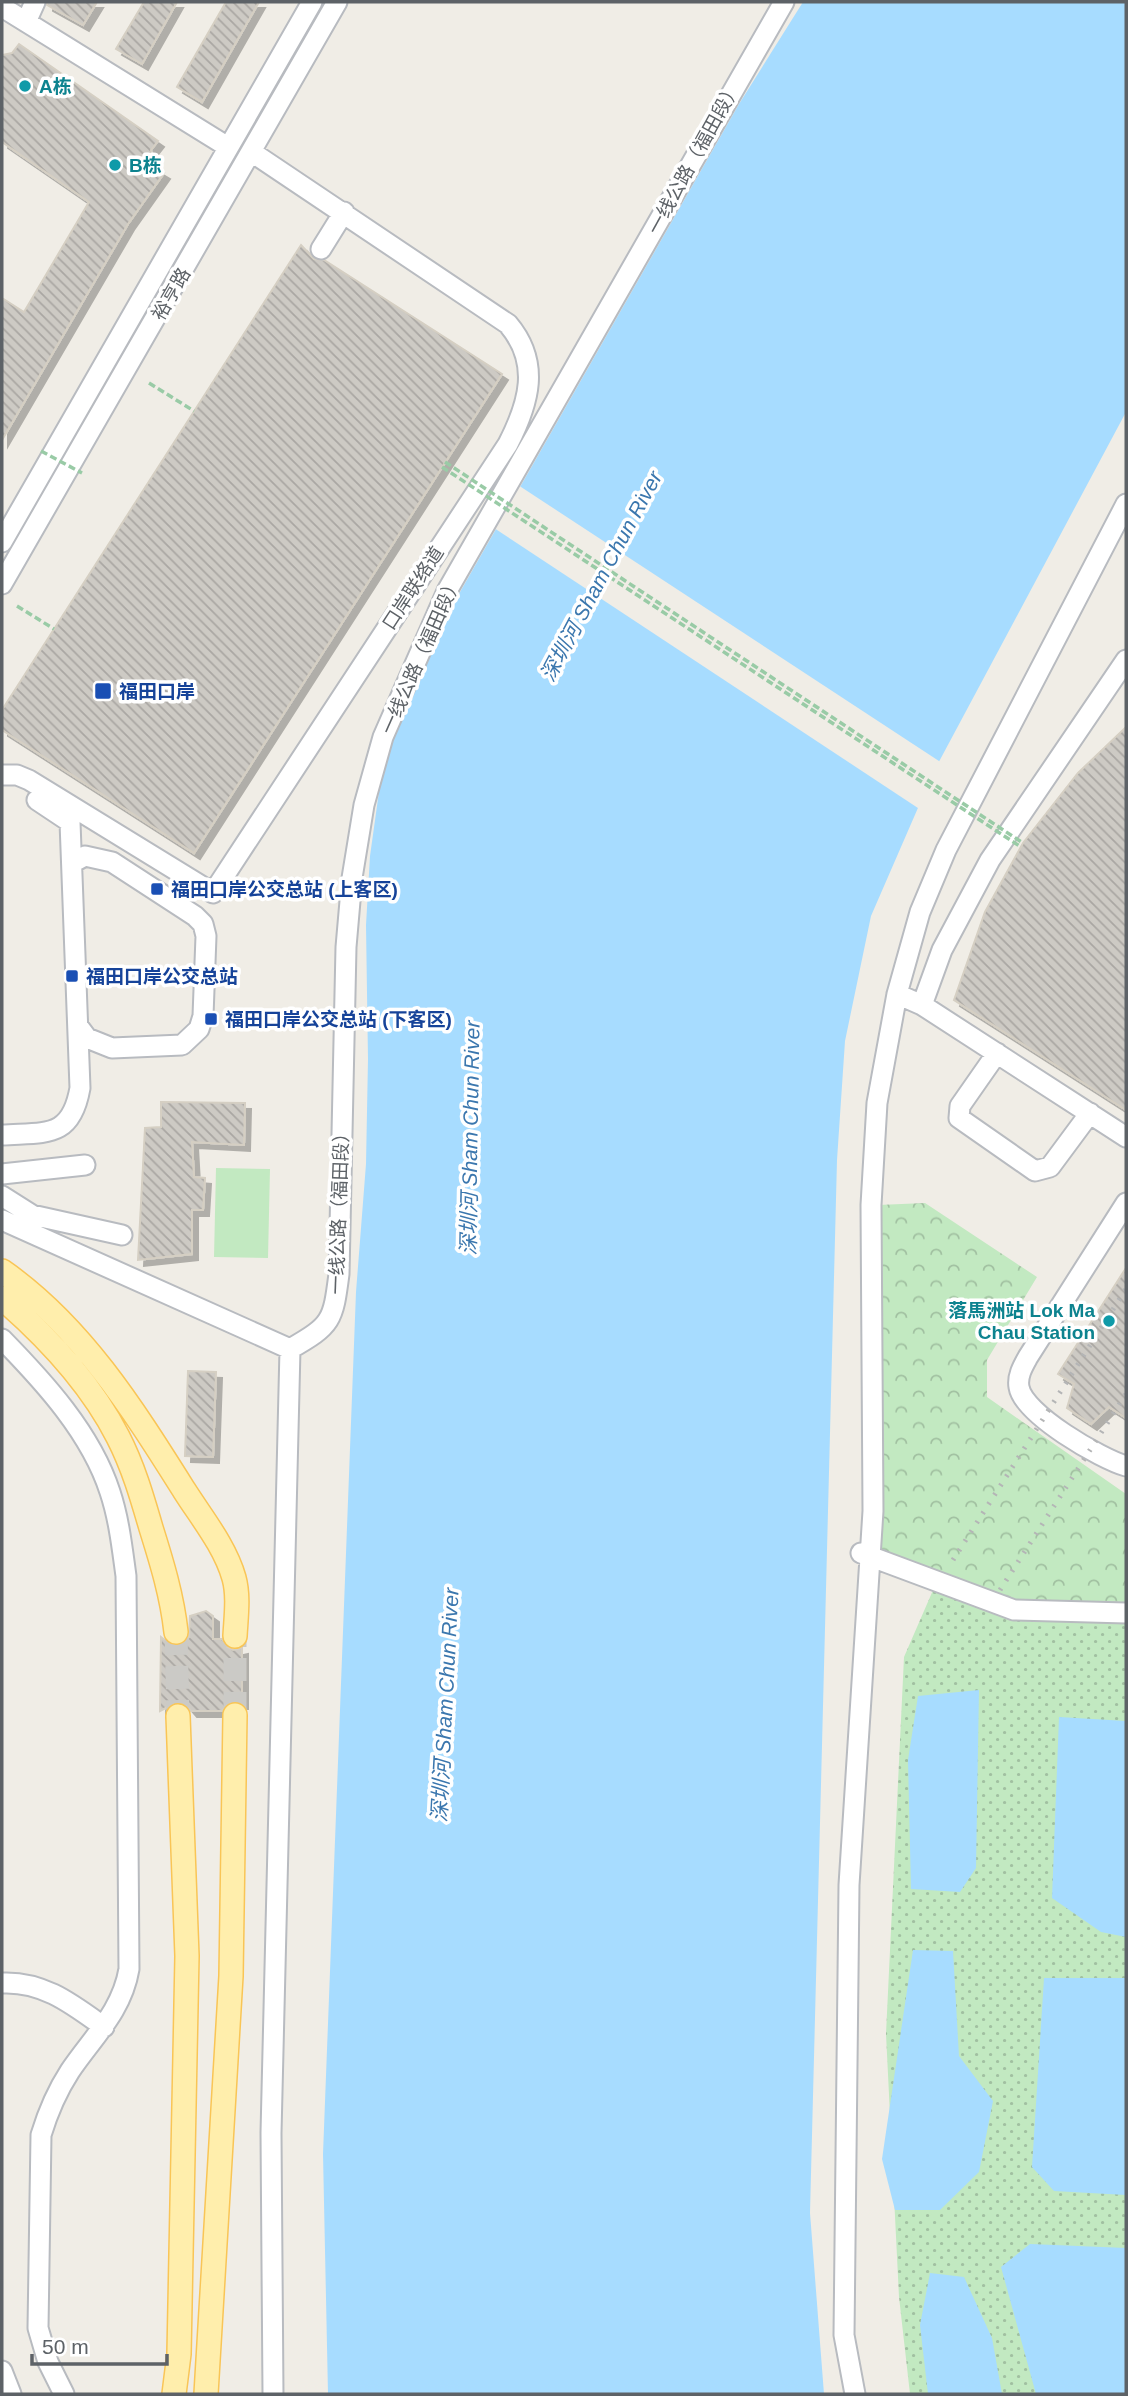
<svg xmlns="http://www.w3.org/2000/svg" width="1128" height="2396" font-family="Arial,'Noto Sans SC',sans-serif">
  <defs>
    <pattern id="forest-crowns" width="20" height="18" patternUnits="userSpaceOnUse" patternTransform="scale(1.75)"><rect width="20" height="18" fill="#c2e9c1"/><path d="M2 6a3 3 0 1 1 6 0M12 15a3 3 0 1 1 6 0" fill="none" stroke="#a1c0a1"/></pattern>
    <pattern id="park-dots" width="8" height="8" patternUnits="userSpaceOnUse" patternTransform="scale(1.75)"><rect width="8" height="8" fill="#c2e9c1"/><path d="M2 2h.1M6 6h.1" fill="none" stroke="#a1c0a1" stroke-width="1.8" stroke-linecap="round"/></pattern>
    <pattern id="building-back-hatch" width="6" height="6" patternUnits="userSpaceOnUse" patternTransform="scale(1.75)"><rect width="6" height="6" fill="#cdcac4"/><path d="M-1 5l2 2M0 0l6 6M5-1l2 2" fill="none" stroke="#aaa7a3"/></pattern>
    <filter id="shadow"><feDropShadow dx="6" dy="6" stdDeviation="0" flood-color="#0004"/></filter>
  </defs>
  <rect width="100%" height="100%" fill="#f0ede6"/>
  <path fill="#c2e9c1" d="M216,1168L270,1169L268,1258L214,1257Z"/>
  <path fill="url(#forest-crowns)" d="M925,1203L1037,1277L987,1360V1397L1126,1494V1605L1005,1610L876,1560L878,1205Z"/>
  <path fill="url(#park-dots)" d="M937,1581L1005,1610L1126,1605V2394H910L899,2297L886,2034L904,1657Z"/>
  <path fill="#a7dcff" d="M803,2H1126V412L934,771L871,916L845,1041L837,1160L810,2213L824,2394H328L323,2154L356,1292L366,1164L368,1059L366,925L370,856L383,763L432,641L739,104Z
    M979,1690L976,1868L960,1892L911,1889L908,1760L918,1696Z
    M1059,1717L1126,1721V1937L1101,1932L1052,1898Z
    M913,1950L953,1951L959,2056L993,2101L979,2172L940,2210H895L882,2159Z
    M1044,1978H1126V2195L1054,2191L1032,2167Z
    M1030,2244L1126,2248V2394H1036L1001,2267Z
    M930,2273L964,2277L992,2338L1002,2394H928L920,2325Z"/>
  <path fill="#f0ede6" d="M518,485L942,763L921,810L494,528Z"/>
  <path fill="url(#building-back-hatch)" stroke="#d5cfc3" stroke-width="2" filter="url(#shadow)" d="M47,2H97L83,25L47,5Z
    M144,2H177L142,64L116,49Z
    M226,2H259L202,102L177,87Z
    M19,44L158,141L151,150L154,167L164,173L128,224L2,440V298L24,312L89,202L2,142V55L12,53Z
    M301,245L314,259L324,260L502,374L194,853L2,730V710Z
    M1126,727V1110L954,1000L985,912L1023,843L1078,773Z
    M161,1102L245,1103L244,1145L192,1142L194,1177L205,1178L203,1210H192V1254L138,1260L145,1128L161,1127Z
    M1126,1268V1418L1109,1407L1091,1424L1067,1408L1074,1384L1058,1374Z
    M188,1371L216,1372L213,1457L185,1456Z
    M206,1611L213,1616V1639H222L227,1647L233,1650L242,1648V1703H229L222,1711H191L185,1704L177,1702L160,1711L161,1637L171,1645L184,1643L189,1637L190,1616Z"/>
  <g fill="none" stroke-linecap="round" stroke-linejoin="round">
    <path stroke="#cbcac6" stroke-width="23" stroke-dasharray="23 11" stroke-linecap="butt" d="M176,1632L178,1716
      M235,1715V1636"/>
    <defs>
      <path id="minor" d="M2,7L228,147
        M26,22L35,2
        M321,249L344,212
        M2,542L312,2
        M2,584L337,2
        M2,775H17L29,780L213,893L508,444C529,403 541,363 508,324L253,153
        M72,863L85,856L112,862L195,916L203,924L206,936L203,1016L199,1029L182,1045L112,1048L87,1038L78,1026
        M897,994L922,1005L942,950L990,860L1126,660
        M922,1005L1126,1137
        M997,1053L960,1106L959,1118L1035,1171L1050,1167L1090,1113
        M2,1135C46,1132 71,1139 80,1088L70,822L37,800
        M2,1174L85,1165
        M2,1196L32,1215L122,1235
        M1126,1203L1028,1357C1023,1366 1017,1376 1019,1387C1023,1414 1101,1459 1126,1466
        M2,1220L290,1349C332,1325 333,1321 339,1274L346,947L352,878L364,805L383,737L447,591L784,2
        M2,1339C44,1382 91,1433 110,1492C119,1519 122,1547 126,1576L129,1969C122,2011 93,2037 70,2071C57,2091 48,2112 41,2135L38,2328L48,2362L64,2394
        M861,1553L1014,1610L1126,1613
        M2,1983C43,1981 72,2004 104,2027
        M2,2371L11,2394
        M273,2394L271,2133L290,1349
        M855,2394L844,2335L849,1885L873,1511L871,1205L877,1103L897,994L920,912L946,850L1126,504"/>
      <path id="major" d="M2,1271C81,1326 133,1409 184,1490C201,1517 225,1546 234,1578C239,1596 236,1617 235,1636
        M2,1298C46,1336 91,1384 118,1437C133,1466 142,1497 151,1528C162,1563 172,1596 176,1632
        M174,2394L179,2354L187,1956L178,1716
        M206,2394L231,1976L235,1715"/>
    </defs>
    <use href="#minor" stroke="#b8bbc0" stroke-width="23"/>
    <use href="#major" stroke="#f9c556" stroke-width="26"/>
    <path stroke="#99cba6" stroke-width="3.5" stroke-dasharray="7 3.5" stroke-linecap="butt" d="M149,383L194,411
      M17,606L54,629"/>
    <use href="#minor" stroke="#fff" stroke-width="19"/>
    <use href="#major" stroke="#ffeeac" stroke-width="23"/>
    <path stroke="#b4b5b6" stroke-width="5" stroke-dasharray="2 9" stroke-linecap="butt" d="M953,1560L1126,1289
      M1000,1590L1126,1394"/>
    <path stroke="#99cba6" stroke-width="3.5" stroke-dasharray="7 3.5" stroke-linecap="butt" d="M41,451L82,473
      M445,462L1023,843
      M442,467L1021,847"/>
  </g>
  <g fill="#0f9aa8" stroke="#fff" stroke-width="2.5">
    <circle cx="25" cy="86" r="7"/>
    <circle cx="115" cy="165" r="7"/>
    <circle cx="1109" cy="1321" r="7"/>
  </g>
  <g fill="#1a4fb4" stroke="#fff" stroke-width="2.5">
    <rect x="94" y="682" width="18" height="18" rx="3.5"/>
    <rect x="150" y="882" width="14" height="14" rx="3.5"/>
    <rect x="65" y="969" width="14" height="14" rx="3.5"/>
    <rect x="204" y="1012" width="14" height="14" rx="3.5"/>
  </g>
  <g text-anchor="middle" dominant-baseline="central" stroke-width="7" stroke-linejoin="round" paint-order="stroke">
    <g font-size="19" font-weight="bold" fill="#0d838f" stroke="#fff" text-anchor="start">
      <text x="39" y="86">A栋</text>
      <text x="129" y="165">B栋</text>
      <text x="1095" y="1310" text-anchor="end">落馬洲站 Lok Ma<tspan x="1095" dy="22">Chau Station</tspan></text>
    </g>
    <g font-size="19" fill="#5d6267" stroke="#fff">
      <text transform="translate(694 158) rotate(-61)">一线公路（福田段）</text>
      <text transform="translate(171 294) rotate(-60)">裕亨路</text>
      <text transform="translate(413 588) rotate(-57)">口岸联络道</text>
      <text transform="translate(421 655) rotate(-66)">一线公路（福田段）</text>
      <text transform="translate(339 1209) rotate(-88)">一线公路（福田段）</text>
    </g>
    <g font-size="19" font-weight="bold" fill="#164399" stroke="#fff" text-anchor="start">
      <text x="119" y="691">福田口岸</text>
      <text x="171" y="889">福田口岸公交总站 (上客区)</text>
      <text x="86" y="976">福田口岸公交总站</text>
      <text x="225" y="1019">福田口岸公交总站 (下客区)</text>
    </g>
    <g font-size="21" font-style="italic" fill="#3b77ae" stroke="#fff">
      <text transform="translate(601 576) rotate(-62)">深圳河 Sham Chun River</text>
      <text transform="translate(470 1138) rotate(-89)">深圳河 Sham Chun River</text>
      <text transform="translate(445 1705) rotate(-87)">深圳河 Sham Chun River</text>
    </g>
  </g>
  <rect width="1128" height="2396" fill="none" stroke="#5d6267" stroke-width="7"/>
  <path d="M32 2354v10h135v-10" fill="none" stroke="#5d6267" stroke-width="3.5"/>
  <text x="42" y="2354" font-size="21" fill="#5d6267" stroke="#ffffff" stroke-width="5" paint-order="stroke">50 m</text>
</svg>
